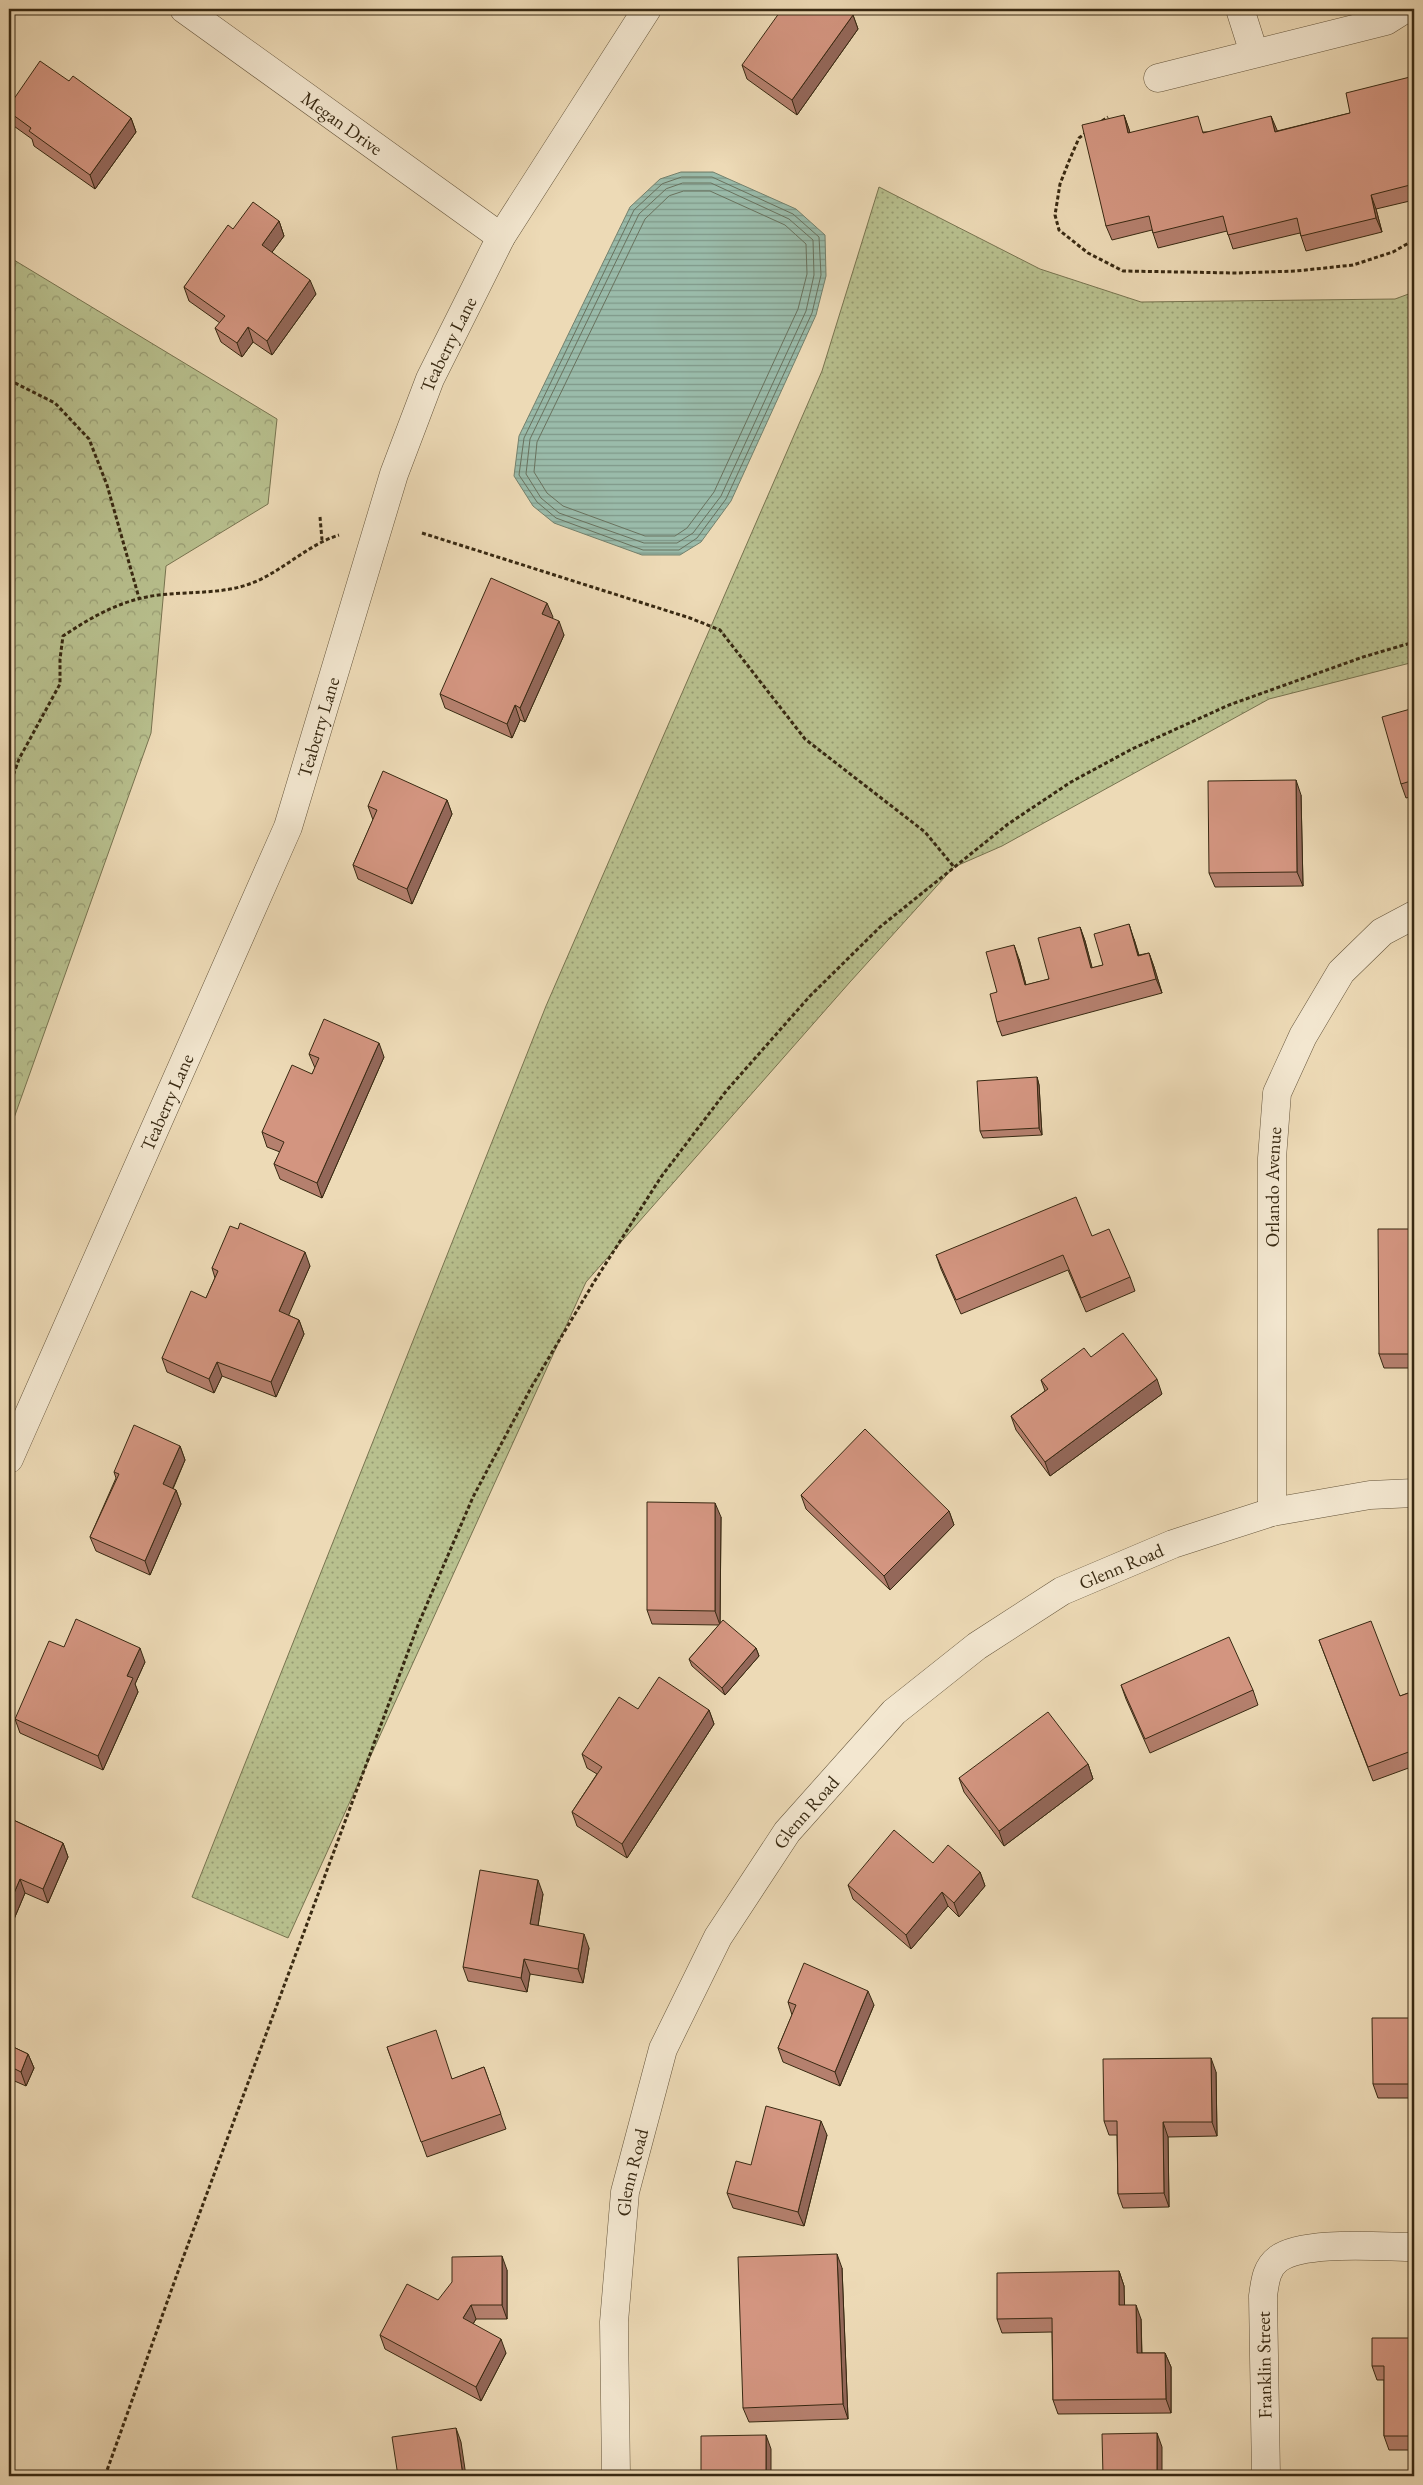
<svg xmlns="http://www.w3.org/2000/svg" width="1423" height="2485" font-family="'EB Garamond',serif">
  <defs>
    <pattern id="grass-dots" width="8" height="8" patternUnits="userSpaceOnUse" patternTransform="scale(1.25)"><rect width="8" height="8" fill="#b8c08e"/><path d="M2 2h.1M6 6h.1" fill="none" stroke="#979c73" stroke-width="1.8" stroke-linecap="round"/></pattern>
    <pattern id="forest-crowns" width="20" height="18" patternUnits="userSpaceOnUse" patternTransform="scale(1.25)"><rect width="20" height="18" fill="#b8c08e"/><path d="M2 6a3 3 0 1 1 6 0M12 15a3 3 0 1 1 6 0" fill="none" stroke="#979c73"/></pattern>
    <pattern id="water-rules" width="6" height="5" patternUnits="userSpaceOnUse" patternTransform="scale(1.25)"><rect width="6" height="5" fill="#9abbaa"/><path d="M0 2.5h6" fill="none" stroke="#7f9889"/></pattern>
  </defs>
  <rect width="100%" height="100%" fill="#eddab6"/>
  <filter id="stains"><feTurbulence type="fractalNoise" baseFrequency=".004" numOctaves="4"/><feColorMatrix values="0 0 0 0 .2 0 0 0 0 .09 0 0 0 0 .02 0 0 0 .5 -.17"/></filter>
  <radialGradient id="worn" r=".72"><stop offset=".6" stop-color="#630" stop-opacity="0"/><stop offset="1" stop-color="#630" stop-opacity=".3"/></radialGradient>
  <path fill="url(#grass-dots)" stroke="#787450" d="M879,187L1040,269L1141,302L1395,299L1414,292V662L1269,699L1002,846L954,867L850,982L586,1282L288,1938L192,1897L546,1006L822,371Z"/>
  <path fill="url(#forest-crowns)" stroke="#787450" d="M9,257L277,419L268,504L166,566L151,733L9,1132Z"/>
  <path fill="url(#water-rules)" stroke="#73816d" d="M681,172H713L796,209L825,235L826,276L816,315L731,501L701,542L680,555H642L554,523L533,506L514,476L519,436L630,207L660,179Z"/>
  <g fill="none" stroke-linecap="round" stroke-linejoin="round">
    <path stroke="#69725e" stroke-width="1" d="M682,177H712L793,214L819,237L821,275L812,313L726,499L697,538L679,550H643L556,518L537,502L519,475L524,438L634,210L662,184Z
      M683,183H711L789,219L813,240L814,275L806,311L721,496L693,533L677,543H644L559,513L541,498L526,474L530,439L639,214L666,189Z
      M684,191H710L785,225L806,244L807,274L798,309L714,492L687,528L675,536H645L563,506L547,493L534,472L537,442L645,219L669,196Z"/>
    <defs>
      <g id="minor">
        <path id="s1" d="M184,9L501,237"/>
        <path d="M1240,9L1254,53"/>
        <path d="M1158,78L1386,21L1405,9"/>
        <path id="s2" d="M9,1459L288,827L394,474L430,379L501,237L647,9"/>
        <path id="s3" d="M1272,1512V1158L1277,1093L1303,1036L1341,972L1382,932L1414,915"/>
        <path id="s4" d="M616,2476L614,2322L625,2192L663,2049L718,1937L787,1832L894,1712L977,1646L1062,1591L1173,1544L1272,1512L1370,1495L1414,1493"/>
        <path d="M1266,2476L1263,2296C1265,2282 1266,2268 1278,2259C1303,2240 1382,2247 1414,2247"/>
      </g>
    </defs>
    <use href="#minor" stroke="#65553b" stroke-width="29"/>
    <path stroke="#382912" stroke-width="3" stroke-dasharray="4 2.5" stroke-linecap="butt" d="M1102,121L1108,117
      M1087,132L1079,138L1069,161L1060,184L1055,215L1059,230L1088,253L1123,271L1237,273L1296,271L1353,265L1393,252L1414,240
      M9,380L55,403L89,439L107,485L139,598
      M320,517L322,540
      M422,533L690,618L720,630L805,739L925,832L954,867
      M9,787L19,759L60,684V659L63,636C87,620 111,606 138,599C174,589 217,597 252,583C283,571 307,545 339,535
      M105,2476L180,2266L418,1625L473,1497L532,1386L594,1282L661,1177L727,1090L810,996L880,927L1008,824L1071,782L1132,749L1229,705L1363,657L1414,642"/>
    <use href="#minor" stroke="#f3e7d0" stroke-width="28"/>
  </g>
  <path fill="#b5806e" stroke="#382912" d="M853,15L858,29L797,115L747,79L742,65Z
    M1414,76V200L1376,209L1382,232L1306,251L1300,233L1233,249L1227,231L1158,248L1152,230L1112,240L1106,226L1124,115L1130,133L1277,131L1350,113Z
    M69,81L131,118L136,132L95,189L34,146L32,139L11,124L9,117V106Z
    M279,221L284,236L272,252L316,294L272,355L253,342L242,357L221,342L215,328L220,323L189,301L184,287L233,229Z
    M553,617L552,618L564,635L525,722L520,720L512,738L445,708L440,694Z
    M1414,708V796L1406,798L1401,784Z
    M1301,795L1303,886L1215,887L1209,873Z
    M447,800L452,814L412,904L358,879L353,865L373,820L368,806Z
    M1080,927L1085,941L1092,968L1103,965L1134,939L1139,955L1149,953L1154,967L1162,993L1002,1036L997,1022V992L1019,959L1026,985L1049,979Z
    M309,1054L384,1057L322,1198L280,1179L274,1164L280,1152L267,1147L262,1132L312,1074L315,1068Z
    M1037,1077L1039,1085L1042,1135L983,1138L980,1131Z
    M238,1229L310,1266L288,1315L299,1320L304,1334L276,1397L222,1376L214,1393L167,1372L162,1358L206,1298L215,1278L212,1268Z
    M1414,1229V1368H1384L1379,1354Z
    M1092,1236L1130,1277L1135,1291L1086,1312L1068,1270L961,1314L941,1269L936,1255Z
    M1041,1380L1162,1394L1050,1476L1016,1430L1011,1416L1045,1391Z
    M180,1446L185,1460L173,1489L176,1490L181,1504L150,1575L96,1551L90,1537L116,1478L114,1472Z
    M801,1495L949,1511L954,1525L890,1590L806,1509Z
    M721,1517L720,1623L756,1648L759,1656L725,1695L692,1666L689,1659L719,1625L652,1624L647,1610Z
    M1319,1640L1400,1696L1414,1691V1766L1373,1781Z
    M64,1647L145,1662L135,1684L138,1692L103,1770L20,1733L15,1719Z
    M1121,1685L1253,1690L1258,1705L1150,1753L1126,1699Z
    M638,1709L709,1710L714,1724L627,1858L577,1826L572,1812L597,1774L587,1768L582,1754Z
    M1088,1764L1093,1779L1004,1846L964,1792L959,1778Z
    M9,1818L63,1843L68,1857L48,1903L25,1893L9,1931Z
    M933,1863L980,1872L985,1886L959,1917L948,1906L911,1949L853,1899L848,1885Z
    M543,1894L538,1926L589,1948L583,1983L530,1974L527,1992L468,1981L463,1967Z
    M788,2002L874,2005L840,2086L783,2062L778,2048L792,2015Z
    M1414,2024V2098H1378L1373,2084Z
    M9,2045L28,2054L34,2068L26,2086L10,2079L9,2083Z
    M387,2047L453,2079L484,2067L506,2129L427,2157Z
    M1216,2072L1217,2136L1168,2137L1169,2207L1123,2208L1118,2194L1117,2135H1109L1104,2121Z
    M827,2135L804,2226L733,2208L727,2193L751,2165Z
    M842,2268L848,2419L749,2422L743,2408Z
    M507,2270V2319H476L473,2324L506,2353L481,2401L385,2349L380,2335L438,2300Z
    M1119,2271L1124,2286V2305L1141,2319L1142,2353H1165L1171,2367V2413L1058,2414L1053,2400L1052,2332L1002,2333L997,2319Z
    M1414,2338V2450H1389L1384,2436V2380H1377L1372,2366Z"/>
  <path fill="#94685a" stroke="#382912" d="M853,15L858,29L797,115L792,100Z
    M1124,115L1129,129L1133,147L1128,133Z
    M1271,116L1277,130L1280,146L1275,132Z
    M131,118L136,132L95,189L90,175Z
    M1371,195L1376,209L1382,232L1376,218Z
    M279,221L284,236L267,259L262,245Z
    M310,280L316,294L272,355L267,341Z
    M248,327L253,342L242,357L237,343Z
    M547,603L553,617L547,628L542,614Z
    M559,621L564,635L525,722L520,708Z
    M515,705L520,720L512,738L507,724Z
    M1296,780L1301,795L1303,886L1297,872Z
    M447,800L452,814L412,904L407,889Z
    M1129,924L1134,939L1143,970L1138,956Z
    M1080,927L1085,941L1096,982L1091,968Z
    M1014,945L1019,959L1030,1000L1025,985Z
    M1149,953L1154,967L1162,993L1156,979Z
    M379,1043L384,1057L322,1198L317,1183Z
    M1037,1077L1039,1085L1042,1135L1039,1128Z
    M305,1252L310,1266L284,1326L279,1311Z
    M299,1320L304,1334L276,1397L271,1382Z
    M217,1362L222,1376L214,1393L209,1379Z
    M1157,1379L1162,1394L1050,1476L1045,1462Z
    M180,1446L185,1460L168,1499L163,1484Z
    M176,1490L181,1504L150,1575L145,1561Z
    M715,1503L721,1517L720,1625L715,1611Z
    M949,1511L954,1525L890,1590L884,1576Z
    M140,1648L145,1662L135,1684L138,1692L103,1770L98,1756L127,1676Z
    M756,1648L759,1656L725,1695L722,1688Z
    M709,1710L714,1724L627,1858L622,1844Z
    M1088,1764L1093,1779L1004,1846L999,1831Z
    M63,1843L68,1857L48,1903L43,1889Z
    M980,1872L985,1886L959,1917L954,1903Z
    M20,1879L25,1893L9,1931V1905Z
    M538,1880L543,1894L536,1938L530,1924Z
    M942,1892L948,1906L911,1949L906,1935Z
    M584,1934L589,1948L583,1983L578,1969Z
    M524,1959L530,1974L527,1992L521,1978Z
    M868,1991L874,2005L840,2086L835,2072Z
    M1412,2018L1414,2024V2089L1412,2084Z
    M28,2054L34,2068L26,2086L21,2072Z
    M1211,2058L1216,2072L1217,2136L1212,2122Z
    M821,2121L827,2135L804,2226L798,2212Z
    M1163,2122L1168,2137L1169,2207L1164,2193Z
    M837,2254L842,2268L848,2419L843,2404Z
    M502,2256L507,2270V2319L502,2305Z
    M1119,2271L1124,2286L1125,2319L1119,2305Z
    M471,2305L476,2319L468,2332L463,2318Z
    M1136,2305L1141,2319L1142,2368L1137,2353Z
    M501,2339L506,2353L481,2401L476,2387Z
    M1165,2353L1171,2367V2413L1166,2399Z
    M456,2428L461,2442L466,2476H463Z
    M1157,2433L1162,2447V2476H1157Z
    M766,2435L771,2449V2476H766Z"/>
  <path fill="#d39580" stroke="#382912" d="M782,9H845L853,15L792,100L742,65Z
    M40,61L69,81L73,76L131,118L90,175L29,131L31,128L9,112V106Z
    M1414,76V184L1371,195L1376,218L1301,236L1297,218L1228,235L1223,216L1153,233L1149,216L1106,226L1082,125L1124,115L1128,133L1198,116L1203,133L1271,116L1275,132L1350,113L1346,93Z
    M253,202L279,221L262,245L310,280L267,341L248,327L237,343L215,328L225,316L184,287L228,225L233,229Z
    M491,578L547,603L542,614L559,621L520,708L515,705L507,724L440,694Z
    M1414,708V780L1401,784L1382,717Z
    M383,771L447,800L407,889L353,865L377,810L368,806Z
    M1296,780L1297,872L1209,873L1208,781Z
    M1129,924L1138,956L1149,953L1156,979L997,1022L990,994L997,992L986,952L1014,945L1025,985L1049,979L1038,938L1080,927L1091,968L1103,965L1094,934Z
    M324,1019L379,1043L317,1183L274,1164L284,1142L262,1132L292,1065L312,1074L319,1058L309,1054Z
    M1037,1077L1039,1128L980,1131L977,1081Z
    M1076,1197L1092,1236L1109,1229L1130,1277L1081,1298L1063,1255L956,1300L936,1255Z
    M240,1223L305,1252L279,1311L299,1320L271,1382L217,1362L209,1379L162,1358L191,1291L206,1298L218,1271L212,1268L230,1226L238,1229Z
    M1378,1229H1414V1354H1379Z
    M1123,1333L1157,1379L1045,1462L1011,1416L1048,1389L1041,1380L1084,1348L1091,1357Z
    M134,1425L180,1446L163,1484L176,1490L145,1561L90,1537L119,1474L114,1472Z
    M865,1429L949,1511L884,1576L801,1495Z
    M647,1502L715,1503V1611L647,1610Z
    M76,1619L140,1648L127,1676L133,1678L98,1756L15,1719L49,1641L64,1647Z
    M723,1620L756,1648L722,1688L689,1659Z
    M1371,1621L1400,1696L1414,1691V1750L1368,1767L1319,1640Z
    M1229,1637L1253,1690L1145,1739L1121,1685Z
    M659,1677L709,1710L622,1844L572,1812L602,1767L582,1754L619,1697L638,1709Z
    M1048,1712L1088,1764L999,1831L959,1778Z
    M9,1818L63,1843L43,1889L20,1879L9,1905Z
    M894,1830L933,1863L948,1845L980,1872L954,1903L942,1892L906,1935L848,1885Z
    M480,1870L538,1880L530,1924L584,1934L578,1969L524,1959L521,1978L463,1967Z
    M804,1963L868,1991L835,2072L778,2048L796,2005L788,2002Z
    M1372,2018H1412V2084H1373Z
    M436,2030L452,2079L484,2067L501,2114L421,2142L387,2047Z
    M9,2045L28,2054L21,2072L9,2066Z
    M1211,2058L1212,2122H1163L1164,2193L1118,2194L1117,2121H1104L1103,2059Z
    M766,2106L821,2121L798,2212L727,2193L736,2161L751,2165Z
    M837,2254L843,2404L743,2408L738,2257Z
    M502,2256V2305H471L463,2318L501,2339L476,2387L380,2335L407,2284L438,2300L452,2282V2257Z
    M1119,2271V2305H1136L1137,2353H1165L1166,2399L1053,2400L1052,2318L997,2319V2273Z
    M1372,2338H1414V2436H1384V2366H1372Z
    M456,2428L463,2476H398L392,2437Z
    M1157,2433V2476H1103L1102,2434Z
    M766,2435V2476H701V2436Z"/>
  <g text-anchor="middle" dominant-baseline="central" stroke-width="4" stroke-linejoin="round" paint-order="stroke">
    <g font-size="19" fill="#382912" stroke="#f3e7d0">
      <text stroke="none"><textPath href="#s1" startOffset="195">Megan Drive</textPath></text>
      <text stroke="none"><textPath href="#s2" startOffset="1200">Teaberry Lane</textPath></text>
      <text stroke="none"><textPath href="#s2" startOffset="795">Teaberry Lane</textPath></text>
      <text stroke="none"><textPath href="#s2" startOffset="390">Teaberry Lane</textPath></text>
      <text stroke="none"><textPath href="#s3" startOffset="325">Orlando Avenue</textPath></text>
      <text stroke="none"><textPath href="#s4" startOffset="1115">Glenn Road</textPath></text>
      <text stroke="none"><textPath href="#s4" startOffset="710">Glenn Road</textPath></text>
      <text stroke="none"><textPath href="#s4" startOffset="305">Glenn Road</textPath></text>
      <text transform="translate(1264 2365) rotate(-91)">Franklin Street</text>
    </g>
  </g>
  <rect width="1423" height="2485" fill="none" stroke="#eddab6" stroke-width="30"/>
  <rect x="10" y="10" width="1403" height="2465" fill="none" stroke="#382912" stroke-width="2.5"/>
  <rect x="15" y="15" width="1393" height="2455" fill="none" stroke="#382912"/>
  <rect width="100%" height="100%" filter="url(#stains)"/>
  <rect width="100%" height="100%" fill="url(#worn)"/>
</svg>
